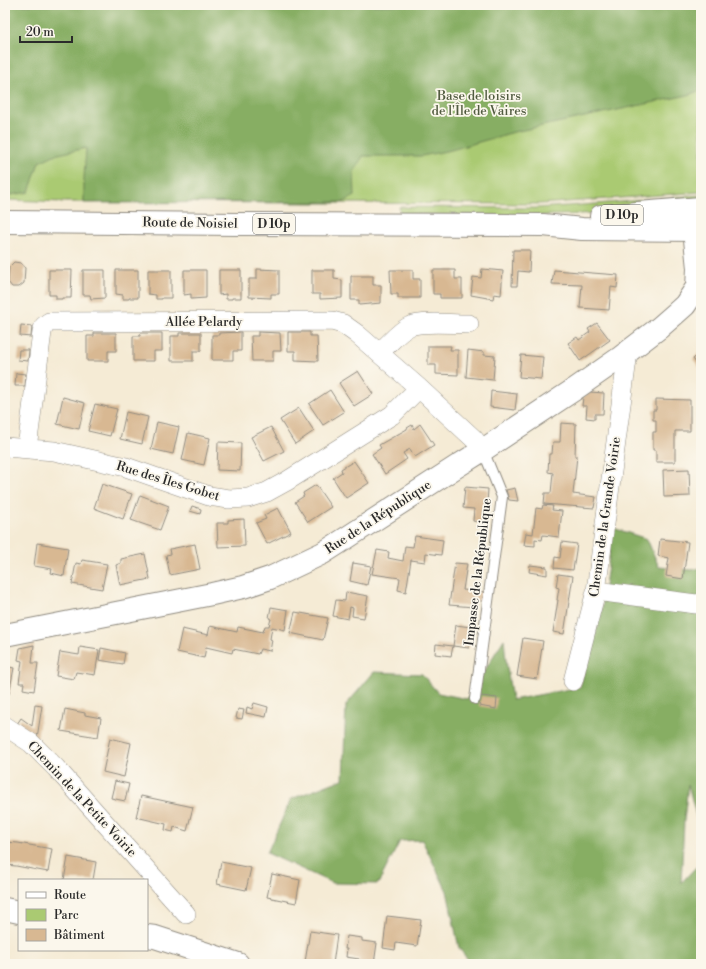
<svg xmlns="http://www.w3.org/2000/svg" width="706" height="969" font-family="'Libre Bodoni',serif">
  <rect width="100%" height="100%" fill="#fbf7ec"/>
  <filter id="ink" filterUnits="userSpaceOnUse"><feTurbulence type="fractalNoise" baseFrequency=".025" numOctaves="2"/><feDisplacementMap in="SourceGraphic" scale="8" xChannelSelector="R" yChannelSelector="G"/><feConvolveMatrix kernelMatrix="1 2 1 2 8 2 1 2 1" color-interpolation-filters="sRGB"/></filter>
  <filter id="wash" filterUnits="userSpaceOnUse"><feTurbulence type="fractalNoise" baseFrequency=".012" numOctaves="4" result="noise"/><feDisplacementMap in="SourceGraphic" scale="16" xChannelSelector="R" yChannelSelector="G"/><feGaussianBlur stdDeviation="0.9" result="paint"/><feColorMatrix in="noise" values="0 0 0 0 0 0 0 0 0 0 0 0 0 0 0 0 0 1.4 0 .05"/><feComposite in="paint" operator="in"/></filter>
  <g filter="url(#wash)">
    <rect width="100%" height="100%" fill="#f5ebd5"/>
    <path fill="#aaca72" stroke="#6a7a4e" d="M5,5H701V192L540,204L65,202L5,200Z
      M701,195V202C653,207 604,214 556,215C504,217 453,215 401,214L399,207L536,208L596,204Z"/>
    <path fill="#87ae64" stroke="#596c48" d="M5,5H701V90L688,95L514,132L451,150L422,156H363L354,172L355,196L344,202L84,203V179L86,148L54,155L39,162L29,192L5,196Z
      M613,528L647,539L659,567L691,570L701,568V828H699L688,784L684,821L681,883L695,868L701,864V964H471L459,948L447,891L422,840L400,841L378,884L332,883L267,853L291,799L343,779L346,705L374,672L422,674L438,693L467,699L504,639L506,660L512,700L580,687L602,608Z"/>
    <g id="blocks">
      <path fill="#d8b892" d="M513,250H530L529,272L518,271L517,286H512Z
        M14,262L21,263L25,268L24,283L19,287H12L8,282L9,267Z
        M257,269L279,270V294H271V298L249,297V279H257Z
        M482,269L503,271L501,295L494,294L493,299L471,295L473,277L481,278Z
        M49,270H72L71,298H62V299H56V295H49Z
        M83,270H105V298L91,299L90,295H83Z
        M116,270H138V298H129V299H123V295L116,294Z
        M148,270H171V298H162V299H156V295L148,294Z
        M184,270H206V298L191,299V294L184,295Z
        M219,270H241V298H232V299H226V294L219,295Z
        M312,270H334V279L342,280V298L320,299V294H312Z
        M390,270H413V279H420V298H398V294H391Z
        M433,270H455V279H462V298H440V294H433Z
        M554,270L618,275L617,288L611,287L609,310L580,308L582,285L552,284Z
        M351,276H373V285H381V303L359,305V300H351Z
        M597,323L610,340L580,361L568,343L577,337L579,340L590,332L588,329Z
        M21,325L32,326L31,337L20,336Z
        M241,332V351H233V360H212V335H219V333Z
        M258,332L280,333L281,351H273V361H252L251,336H258Z
        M288,332H310V336H317L318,361L295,360V351H288Z
        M94,333H116V351H108V361H87V336H94Z
        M140,333H162V351H154V361H133V336H140Z
        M179,333H201V351H193V361H171V336H179Z
        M428,346H451L450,350H458V375L436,374V365H428Z
        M19,350H29L28,361L18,360Z
        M468,350L484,352V355L495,356L493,380L466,377Z
        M701,352V369L693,359Z
        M521,355L543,357L541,379L519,377Z
        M358,371L373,394L354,406L339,383Z
        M16,373L26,374L25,386H15Z
        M330,390L344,412L323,425L309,404Z
        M491,391L517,394L515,410L490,407Z
        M590,392L604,393L603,414H595V419L586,418L587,406H582L583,397Z
        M63,397L85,403L79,429L57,424Z
        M656,399L690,400V431H675V462H656V450H653V432H656V420H653V410H656Z
        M95,404L117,409L110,436L88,431Z
        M299,408L314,431L295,444L280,420Z
        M126,412L148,417L142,444L120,439Z
        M157,422L179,427L173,454L151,449Z
        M561,423L576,424L575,456H577L573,494L596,497L594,508L544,504L545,493H551L553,473L548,472L549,454H552L553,442H560Z
        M420,424L434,445L415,457L410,449L403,453L407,459L385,474L372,454L381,448L379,445L407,429V428L412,425L414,429Z
        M271,427L284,451L264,461L251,437Z
        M188,433L210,438L204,465L182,460Z
        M218,442L241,443L240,471L217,470Z
        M354,461L369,483L346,498L333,478L342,472L341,469Z
        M689,469L690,496L664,497L663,470Z
        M102,484L132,494L123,519L94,508Z
        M316,485L331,507L308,522L295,502L304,496L303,493Z
        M465,487L488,489L487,504H485L482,523L473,521L474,509L463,508Z
        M515,488L518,501L509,500L506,490Z
        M140,495L169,506L160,530L131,520Z
        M543,505L553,506L552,510L562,511L559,537L543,535L542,540L535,539V546L524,545L526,533L533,534L536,508L542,509Z
        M192,506L201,509L200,514L190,511Z
        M278,508L291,532L267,544L256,523L266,519L264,515Z
        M244,519L245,546L218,547L217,523H228V520Z
        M415,536L443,540L441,555L426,553L425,562L411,560L406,592L398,590L400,578L372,574L377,550L389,552L388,558L403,561L405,546L413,547Z
        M660,539L688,542L683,579L666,576L669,558L658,556Z
        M562,542L577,544L573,570L554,568L555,557L560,558Z
        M37,543L68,548L64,576L51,573L52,569L34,566Z
        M195,544L200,569L170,575L166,555L171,554L170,549Z
        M145,554L150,579L120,585L116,565L121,563V559Z
        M82,560L107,564L102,589L72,584L76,563L81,564Z
        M353,563L371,566L367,585L350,581Z
        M455,563L467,564L463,590L484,592L483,601H475L474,607L449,605Z
        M530,565L547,567V575L529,572Z
        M558,574L573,576L564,634L553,632L558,600H557L559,588L556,587Z
        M346,592L368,596L364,618L352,616L353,608L350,607L348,619L333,616L336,600L345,601Z
        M271,607L288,610L285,630L272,627L270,639L272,640L270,651L260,649L258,654L233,649L232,653L206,647L204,658L177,652L182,629L208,635L210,626L237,632L238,627L263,632L265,626H269L271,619L269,618Z
        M295,612L328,618L323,640L290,633Z
        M456,625L471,627L469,648L453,646Z
        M523,638L543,641L537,679L517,676Z
        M436,644L453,646L451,656L435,654Z
        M34,645L32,663H38L34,691L23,689L24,683H19L22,661L18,660L20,648Z
        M80,647L99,650L95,675L76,672L74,679L56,676L60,652L79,655Z
        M101,648L125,653L123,664L99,660Z
        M5,666L14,668L9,694H5Z
        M481,696L497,698L496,709L479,706Z
        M254,703L268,707L266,717L246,713L247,707L252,709Z
        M35,705L42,706L37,738L17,724L21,718L32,726Z
        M65,709L85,713V715L101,718L98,737L61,731Z
        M238,709L244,710L242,719L236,718Z
        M110,738L131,743L124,777L103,772Z
        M115,781L129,784L125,801L111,798Z
        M141,796L193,807L187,831L174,827L173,832L165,830L166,824L136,817Z
        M5,842L18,843L52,849L48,872L16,866L5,865Z
        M68,857L96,862L93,880H64Z
        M221,862L251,868L246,890L217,884Z
        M272,874L300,880L296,903L267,897Z
        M387,916L421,920L417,946L396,943L395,950L383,948Z
        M310,931L337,935L333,964H314L305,962Z
        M347,936L362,938V941L377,943L374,964H358L359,959L346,957L347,949H345Z"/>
    </g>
  </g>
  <g filter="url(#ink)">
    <use href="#blocks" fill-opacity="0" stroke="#908b80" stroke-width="1"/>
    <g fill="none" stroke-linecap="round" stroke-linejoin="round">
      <defs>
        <path id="service" d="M475,699L502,497L483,450"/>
        <path id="minor" d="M379,353C388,345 399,331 410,326C423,321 454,324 469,324
          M5,447L54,451L126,467L209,496L229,499L248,498L267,492L287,481L392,415L419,388
          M27,448L42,332L44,326L49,322L332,321L343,324L357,334L419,388L474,439L483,450
          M596,591L696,604L701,603
          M573,681L596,591L628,352
          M5,726L31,743L56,768L186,914"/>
        <path id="tertiary" d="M697,287L698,268L694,230L701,224
          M5,635L212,594L243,587L270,578L323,553L348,537L456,467L483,450L575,389L621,357L659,328L675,314L685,305L701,281
          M5,909L19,912
          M147,936L155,937L238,964"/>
        <path id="primary" d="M601,216L701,208
          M5,222L239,224L543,225L582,229L701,230"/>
      </defs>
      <use href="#service" stroke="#908b80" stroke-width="12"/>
      <use href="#minor" stroke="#908b80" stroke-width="20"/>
      <use href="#tertiary" stroke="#908b80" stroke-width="24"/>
      <use href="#primary" stroke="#908b80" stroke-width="24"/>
      <use href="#service" stroke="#fff" stroke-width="10"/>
      <use href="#minor" stroke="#fff" stroke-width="19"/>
      <use href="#tertiary" stroke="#fff" stroke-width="22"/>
      <use href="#primary" stroke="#fff" stroke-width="22"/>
    </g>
  </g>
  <g text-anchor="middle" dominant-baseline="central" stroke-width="3.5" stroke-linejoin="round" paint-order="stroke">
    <g fill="#fbf7ec" stroke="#696865" stroke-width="1">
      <rect x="601" y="205" width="42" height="20" rx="3"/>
      <rect x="253" y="214" width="42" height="20" rx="3"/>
    </g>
    <g font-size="12" font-weight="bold" fill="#2b2b2b">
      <text x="622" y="215">D 10p</text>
      <text x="274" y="224">D 10p</text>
    </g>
    <g font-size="13" fill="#515b40" stroke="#fbf7ec">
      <text x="479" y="96">Base de loisirs<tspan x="479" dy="15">de l'Île de Vaires</tspan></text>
    </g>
    <g font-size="13" fill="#2b2b2b" stroke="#fbf7ec">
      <text transform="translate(190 223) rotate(1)">Route de Noisiel</text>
      <text x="204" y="322">Allée Pelardy</text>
      <text transform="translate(168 481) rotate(17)">Rue des Îles Gobet</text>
      <text transform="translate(378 517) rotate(-33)">Rue de la République</text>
      <text transform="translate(605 517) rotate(-82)">Chemin de la Grande Voirie</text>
      <text transform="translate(478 572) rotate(-83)">Impasse de la République</text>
      <text transform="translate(82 799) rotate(47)">Chemin de la Petite Voirie</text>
    </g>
  </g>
  <rect width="706" height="969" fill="none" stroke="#fbf7ec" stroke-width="20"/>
  <rect x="18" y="879" width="130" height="72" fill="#fbf7ec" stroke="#a8a59f"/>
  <rect x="26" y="892" width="20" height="6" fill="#ffffff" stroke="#a8a59f"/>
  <text x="54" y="899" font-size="12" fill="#2b2b2b">Route</text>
  <rect x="26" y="909" width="20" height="12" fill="#aaca72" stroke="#a8a59f"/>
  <text x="54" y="919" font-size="12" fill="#2b2b2b">Parc</text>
  <rect x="26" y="929" width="20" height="12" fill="#d8b892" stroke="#a8a59f"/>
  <text x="54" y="939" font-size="12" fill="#2b2b2b">Bâtiment</text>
  <path d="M20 36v6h52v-6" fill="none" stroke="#2b2b2b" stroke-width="2"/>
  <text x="26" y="36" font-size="12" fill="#2b2b2b" stroke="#fbf7ec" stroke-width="3" paint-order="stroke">20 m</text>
</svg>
